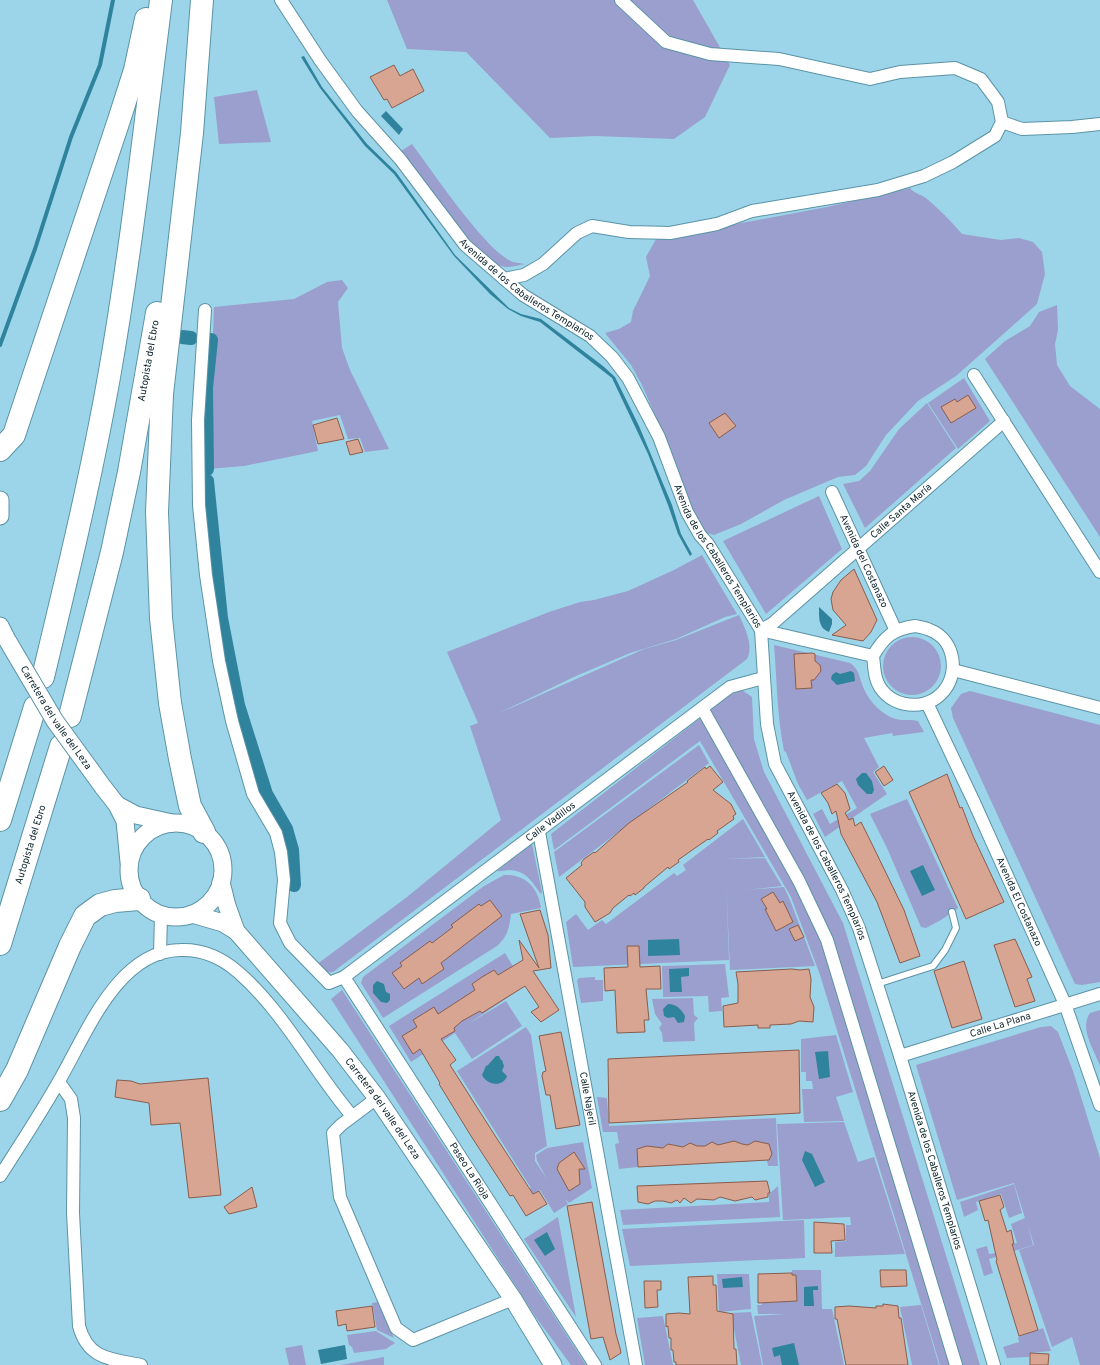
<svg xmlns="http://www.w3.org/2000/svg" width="1100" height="1365" font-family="Overpass,sans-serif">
  <rect width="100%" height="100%" fill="#9cd5e9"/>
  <path fill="#9b9fcd" d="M387,0H693L730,65L705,117L674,139L595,136L550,138L466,52L407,49Z
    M257,90L271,142L219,144L214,97Z
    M412,144C430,168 487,253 513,262C516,263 521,263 525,264C517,265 508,269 501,266C477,259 418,174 401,151Z
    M910,188C915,194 920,194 926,198C939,209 951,221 962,234L1001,240L1019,238L1033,242L1042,252L1045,274L1037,304L956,376L918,401L886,435L866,466L855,475L838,477L784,500L741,524L714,535L704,532L692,511L678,468L642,385L631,365L605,333L619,329L631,322L633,311L650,276L646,257L656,239L827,207Z
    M342,280L348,288L338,302L342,348L350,370L389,449L365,452L360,438L348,439L340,415L312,421L318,451L244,466L208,469L214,307L294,299L327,282Z
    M1057,305L1058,330L1055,344L1057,365L1070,386L1100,409V537L985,359L1005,341L1030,326L1039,312Z
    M964,378L990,421L958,449L928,403Z
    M927,403L956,448L865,528L843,484L859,481L870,471L899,429Z
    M819,496L842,549L766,614L723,541Z
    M702,555L737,614L725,617L676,639L630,653L576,676L497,714L644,649L676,640L739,615C745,628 754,646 747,659L333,972L323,973L316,965L407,897L501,820L470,726L478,723L447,652L549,612L580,602L594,600L628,591L674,570Z
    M883 666a29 29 0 1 1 58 0a29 29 0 1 1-58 0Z
    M774,645L850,663C858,668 859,675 862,684C867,699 880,714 896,719C903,721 911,719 918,721L924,732L893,736L892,733L864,738L879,767L873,772L887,794L825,837L813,814L822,809L830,824L857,808L842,781L807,800L798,784L786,752L784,751C777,716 777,681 774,645Z
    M742,690L752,697L754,739L764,772L843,923L980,1365H940L820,975L791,897L700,741L554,850L551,834L730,695Z
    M970,691L1100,725V982L1082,985L1075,984L953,718L951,708L961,694Z
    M699,745L709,763L559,877L554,852Z
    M907,799L958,908L941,920L926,928L921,927L887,848L870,814Z
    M743,819L765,857L725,859L765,858L782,886L746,890L784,887L790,900L815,966L730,970L726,879L729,960L573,967L566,922L576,914L588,930L602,920L606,924L674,873L677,876L686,870L683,865Z
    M532,844L542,892L541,894C531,881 527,871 509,870C505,870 501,872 497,871Z
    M504,875C525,874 538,887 541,908L511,914C509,928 508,936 497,946L383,1018L361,983L363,977L484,886Z
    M505,953L525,986L468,1024L506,1001L522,1026L472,1059L455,1033L411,1062L389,1026Z
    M725,964L729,997L721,998L722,1011L709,1012L708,996L663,997L662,966Z
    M595,977V980H603V1001L581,1003L577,980L579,978Z
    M342,990L586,1365H571L535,1316L331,999Z
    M693,998L694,1015L698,1018L694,1023L695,1041L663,1042L662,1033L659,1028L662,1024L655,1014L652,999Z
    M1100,1010V1066C1094,1049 1079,1029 1090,1013Z
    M1051,1026L1058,1032L1073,1071L1100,1158V1365H1080L1072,1337L1052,1347L1019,1250L1034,1245L1028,1225L1033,1245L989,1259L993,1273L984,1276L976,1249L987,1246L989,1254L996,1253L995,1250L1017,1243L1011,1224L1025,1218L1014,1183L957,1200L916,1065L1041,1027Z
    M526,1027L531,1035L547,1146L535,1153V1161L547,1179L537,1161L536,1155L547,1148L583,1142L592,1188L569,1203L565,1199L568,1204L554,1213L540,1190L532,1195L529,1189L531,1188L457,1071Z
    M836,1035L853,1092L836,1097L844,1121L804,1122L802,1089H813L812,1081H806V1072H801V1039Z
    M597,1097L607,1098L609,1126L776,1118L778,1166H768L767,1160L638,1167L619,1169L615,1144L619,1143L617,1132H603Z
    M844,1122L858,1162L874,1157L905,1254L835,1257V1242L846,1241V1225H851L850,1217L783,1220L777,1124Z
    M1014,1184L1022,1213L1009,1218L1001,1194L976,1202L978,1210L964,1217L960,1202Z
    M778,1186L780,1217L623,1225L620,1210L769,1202V1194Z
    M558,1217L576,1317L524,1239Z
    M804,1220L805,1258L630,1266L622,1229Z
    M792,1270H821L822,1309H832L844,1365H763L754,1316L785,1314H758L757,1305H762V1303L797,1301L796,1275H792Z
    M717,1274H749L751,1309L719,1312Z
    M378,1302L394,1338L377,1330L372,1303Z
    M921,1305L939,1365H912L900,1307Z
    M751,1312L762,1365H741L731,1313Z
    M663,1316L673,1365H645L637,1318Z
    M1043,1328L1051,1351L1030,1353L1029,1357L1007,1358L1003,1347L1019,1342L1018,1337Z
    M376,1331L395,1343L386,1349L354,1353L352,1347L349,1345L347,1335Z
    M302,1345L306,1365H289L285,1348Z
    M384,1357V1365H341Z"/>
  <path fill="#2f839c" d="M304,56L322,87L367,144L396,172L455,255L509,308L521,314L541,319L603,366L615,377L639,426L672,505L681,534L692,554L690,556L678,534L668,505L648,454L612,378L540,322L521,316L508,309L490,294L454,256L394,174L365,146L320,88L301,57Z
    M386,111L403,129L399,135L381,116Z
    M819,607L832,619V624L829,632C818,628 819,617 819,607Z
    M851,671L854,673L855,681L837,685L831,679L832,675L836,672L840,674Z
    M862,773H866L872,781L874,790L872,794H867L858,785L856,779Z
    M923,865L935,890L922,896L910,871Z
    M679,939L680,955L648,956V940Z
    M689,968V976L681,977L682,992H670L669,969Z
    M377,981L384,984L386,992L390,994V1000L387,1003L381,1002L373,993V985Z
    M668,1004C677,1004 681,1009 685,1016L684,1022L678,1023L674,1017L668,1018L664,1016L663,1009Z
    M828,1051L830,1077L819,1079L815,1052Z
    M496,1056H499L501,1060H502L504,1066L502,1071L507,1076C503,1088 487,1085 482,1075L486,1066L488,1065Z
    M805,1151L812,1154L825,1182L815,1187L802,1160Z
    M547,1232L555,1249L545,1256L534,1240Z
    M742,1277L743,1287L723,1288L722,1279Z
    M818,1286V1290H813L814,1306H804V1287Z
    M794,1343L799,1365H782L780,1355L774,1357L772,1348Z
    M345,1345L347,1359L321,1364L318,1350Z"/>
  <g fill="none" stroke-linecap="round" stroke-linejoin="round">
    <path stroke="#2f839c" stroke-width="4" d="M0,345L35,249L71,137L100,65L113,0"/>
    <path stroke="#2f839c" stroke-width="14" d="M182,337L191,338
      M207,469L206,388L211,340
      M207,481L221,618L238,705L266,794L286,829L292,850L294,885"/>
  </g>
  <path fill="#d7a592" stroke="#8a5d4c" d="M394,65L400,76L413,69L424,91L392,108L387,99L384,100L370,77Z
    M968,395L976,408L951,423L941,407L955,399L957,402Z
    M725,413L736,426L719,438L709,423Z
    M337,418L344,439L318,444L313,425Z
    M358,439L363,452L350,455L346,442Z
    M854,569L877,620L871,632L863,641L832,635L846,625L833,610L831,599L833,592L841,580Z
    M812,653L815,654V661L820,665L821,671L814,680H811L812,688L796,689L794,654Z
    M710,766L723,782L713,790L731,804L736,814L733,816L734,819L717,831L718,833L709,840L708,839L678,860L679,862L669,869L668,867L644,887V888L635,895L634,893L630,896L629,895L613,908L610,913L595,922L585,907V902L566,878L582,865L581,863L584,859L594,852L595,853L629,823L688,782L687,781L705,767L706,769Z
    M884,766L893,780L884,786L875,772Z
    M947,774L960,808L962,807L973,836L1004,902L966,919L909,792Z
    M837,784L845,793L850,809L845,813L849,820L853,818L855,826L861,822L870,840L904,910L920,956L900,963L877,902L841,834L836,811L832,814L828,803L821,793Z
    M773,892L780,903L783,901L793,922L776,931L765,909H767L761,899Z
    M490,900L502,916L441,963L444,969L422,984L419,978L404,989L392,973L402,966L400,963L430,941L432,943L453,927L451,925L479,904L481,906Z
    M540,910L548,935L551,968L533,971L559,1010L541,1022L531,1012L539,1007L525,986L482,1013L480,1011L462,1021L454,1028L455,1031L441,1039L456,1060L450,1065L494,1134L533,1194L539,1191L547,1204L526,1216L513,1195L510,1196L471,1136L439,1084L440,1083L420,1049L413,1054L402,1036L417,1027L413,1020L434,1007L438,1014L475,990L472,984L482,977L494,970L498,975L523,960L519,940L539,968L520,914Z
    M798,925L804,937L795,941L789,929Z
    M1015,939L1032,977L1027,979L1035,1001L1015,1007L994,945Z
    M627,946H639L640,967L660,966L661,989H646L649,1020H644L645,1032L617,1033L615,990L605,991L604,968L628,967Z
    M964,961L982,1019L952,1028L934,971Z
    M792,969L800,970L809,969L811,979L810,997L814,1007L813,1022L799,1021L791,1024L770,1025V1028H758V1025L724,1027L723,1006L738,1003V984L736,972Z
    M561,1032L580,1125L556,1129L550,1095H546L542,1076L543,1072L546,1071L539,1036Z
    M799,1050L800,1113L609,1123L608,1059Z
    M208,1078L221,1195L189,1198L180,1123L151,1125L149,1103L115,1097L117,1080L131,1081L140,1084Z
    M734,1141L742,1144L748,1145L755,1141L769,1144L772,1154L769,1160L638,1167L637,1149L647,1146L663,1148L668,1144L683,1147L690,1143L697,1146H705L712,1142L718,1145Z
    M574,1152L585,1169H579L580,1184L569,1191L557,1169L559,1163Z
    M767,1181L770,1193H768V1197L755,1200L752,1197L735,1201L720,1197L714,1200L697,1199L691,1203L684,1198L680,1203L677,1200L671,1203L663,1201H655L648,1204L638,1202L637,1186Z
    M252,1187L257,1207L229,1214L224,1207Z
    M1000,1195L1004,1207L1000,1210L1007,1232L1011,1230L1014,1244H1012L1038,1330L1019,1336L996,1261L997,1260L988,1220L985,1221L979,1201Z
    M592,1202L616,1334L620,1348L621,1353L610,1360L603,1337L591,1339L567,1206Z
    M814,1222L844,1224L845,1240L831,1241L832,1253H814Z
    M880,1270H906L907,1286L881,1287Z
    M792,1273V1275H796L797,1301L758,1303V1274Z
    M713,1276V1285H716L717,1311L733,1314L734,1349H736L737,1365H676V1362H674L673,1350H671V1338H669L668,1326L666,1327V1314L679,1313L690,1314L688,1277Z
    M644,1281H661V1290H657L658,1307L645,1308Z
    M883,1304L898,1306L899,1318H901L908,1365H846L837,1319H835V1307L849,1306L876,1308V1306H883Z
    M372,1306L375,1327L347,1331L346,1324L338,1326L336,1311Z
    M1030,1353L1049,1354L1048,1365H1030Z"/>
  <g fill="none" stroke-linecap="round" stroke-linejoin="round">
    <defs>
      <path id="lane" d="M877,984L933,966L945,950L956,928L952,912"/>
      <g id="street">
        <path id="s1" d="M281,0L320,60L357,111L400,159L465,245L523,295L590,336L612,357L628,378L659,437L687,512L700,535L708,544L761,630L767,724L775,764L842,890L859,928L900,1056L994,1365"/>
        <path d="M1002,122L1022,129L1072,127L1100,124"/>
        <path d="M504,279L524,275L543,264L577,233L592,226L629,232L670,233L717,224L752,211L878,190L924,176L953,162L995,136L1002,122L998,102L981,79L955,68L900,72L870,79L779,59L710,54L666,42L621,0"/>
        <path id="s2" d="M205,310L198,420L199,505L206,575L219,661L232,721L253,794L276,833L281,852L284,880L280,923L290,943L329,983L344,977L730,687L763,678"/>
        <path d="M974,375L1100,572"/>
        <path id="s3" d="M832,492L896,631"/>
        <path d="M915,626C920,627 926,628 930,630C956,640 960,676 941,694C921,714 883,705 876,678C874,671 874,663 873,656C884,637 893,629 915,626Z"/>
        <path id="s4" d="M761,630L772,624L1004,421"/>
        <path d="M761,630L873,656"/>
        <path d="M953,670L1100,708"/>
        <path id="s5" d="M927,703L973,800L1065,1004L1100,1105"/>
        <path d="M702,708L799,881L827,940L956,1365"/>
        <path id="s6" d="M539,832L636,1365"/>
        <path d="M160,954L161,915"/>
        <path id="s7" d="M344,977L595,1365"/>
        <path id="s8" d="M900,1056L1100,994"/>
        <path d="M59,1082L71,1099L74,1118L73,1213L79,1326C88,1360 112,1359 141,1365"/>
        <path d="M377,1098L341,1125L333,1133L340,1197L396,1328L413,1340L513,1299"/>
        <path d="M0,1176C20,1145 41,1113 59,1081C86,1035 117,951 180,950C202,949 222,958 238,972C284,1012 313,1070 352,1116"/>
      </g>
      <g id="secondary">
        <path d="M0,500V516"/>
        <path d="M0,626L6,638"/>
        <path d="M103,787L117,805L125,821L129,862"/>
        <path d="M117,805L136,815L172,823"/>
        <circle cx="176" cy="870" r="47"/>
        <path d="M221,882L227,906L236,931"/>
        <path id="s9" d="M192,914L223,923L236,931L340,1050L377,1098L513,1299L553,1365"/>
      </g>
      <g id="highway">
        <path d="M202,0L192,133L162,394L157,512L161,618L170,703L180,759L190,806L204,832"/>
        <path d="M0,450L14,435L119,120L135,70L146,19"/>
        <path d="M43,677C67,577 91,478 109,377C131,252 145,126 161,0"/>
        <path id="s10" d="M70,716L112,552L129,472L157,313"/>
        <path d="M0,820L35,707"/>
        <path id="s11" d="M0,944L61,746"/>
        <path d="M0,1100L17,1070L70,946L85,916L100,905L115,901L139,899"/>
      </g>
    </defs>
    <use href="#lane" stroke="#5b93a6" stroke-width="8"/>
    <use href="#street" stroke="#5b93a6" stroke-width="14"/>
    <use href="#secondary" stroke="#5b93a6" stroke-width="19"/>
    <use href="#highway" stroke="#5b93a6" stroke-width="24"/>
    <use href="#lane" stroke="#fff" stroke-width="6"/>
    <use href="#street" stroke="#fff" stroke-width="12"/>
    <use href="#secondary" stroke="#fff" stroke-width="17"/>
    <use href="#highway" stroke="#fff" stroke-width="22"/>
    <defs>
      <g id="secondary-bridge">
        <path id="s12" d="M6,638L55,721L103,787"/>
      </g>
    </defs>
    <use href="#secondary-bridge" stroke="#5b93a6" stroke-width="19" stroke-linecap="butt"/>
    <use href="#secondary-bridge" stroke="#fff" stroke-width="17"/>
  </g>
  <g text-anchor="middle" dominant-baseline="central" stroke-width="3" stroke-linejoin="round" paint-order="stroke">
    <g font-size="10" fill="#0a2229" stroke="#9cd5e9">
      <text stroke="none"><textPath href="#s1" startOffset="383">Avenida de los Caballeros Templarios</textPath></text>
      <text stroke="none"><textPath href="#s10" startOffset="364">Autopista del Ebro</textPath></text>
      <text stroke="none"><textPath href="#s4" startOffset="184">Calle Santa María</textPath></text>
      <text stroke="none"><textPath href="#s1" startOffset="719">Avenida de los Caballeros Templarios</textPath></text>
      <text stroke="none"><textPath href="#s3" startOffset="76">Avenida del Costanazo</textPath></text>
      <text stroke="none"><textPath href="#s12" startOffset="94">Carretera del valle del Leza</textPath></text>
      <text stroke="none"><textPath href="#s2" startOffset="979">Calle Vadillos</textPath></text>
      <text stroke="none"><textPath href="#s11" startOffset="104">Autopista del Ebro</textPath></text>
      <text stroke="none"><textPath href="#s1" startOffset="1054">Avenida de los Caballeros Templarios</textPath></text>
      <text stroke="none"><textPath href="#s5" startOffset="219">Avenida El Costanazo</textPath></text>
      <text stroke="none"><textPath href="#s8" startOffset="105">Calle La Plana</textPath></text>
      <text stroke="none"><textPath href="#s6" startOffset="271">Calle Najeril</textPath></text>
      <text stroke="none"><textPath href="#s9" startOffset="278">Carretera del valle del Leza</textPath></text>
      <text stroke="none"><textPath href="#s1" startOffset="1378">Avenida de los Caballeros Templarios</textPath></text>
      <text stroke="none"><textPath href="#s7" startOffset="231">Paseo La Rioja</textPath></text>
    </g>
  </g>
</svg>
